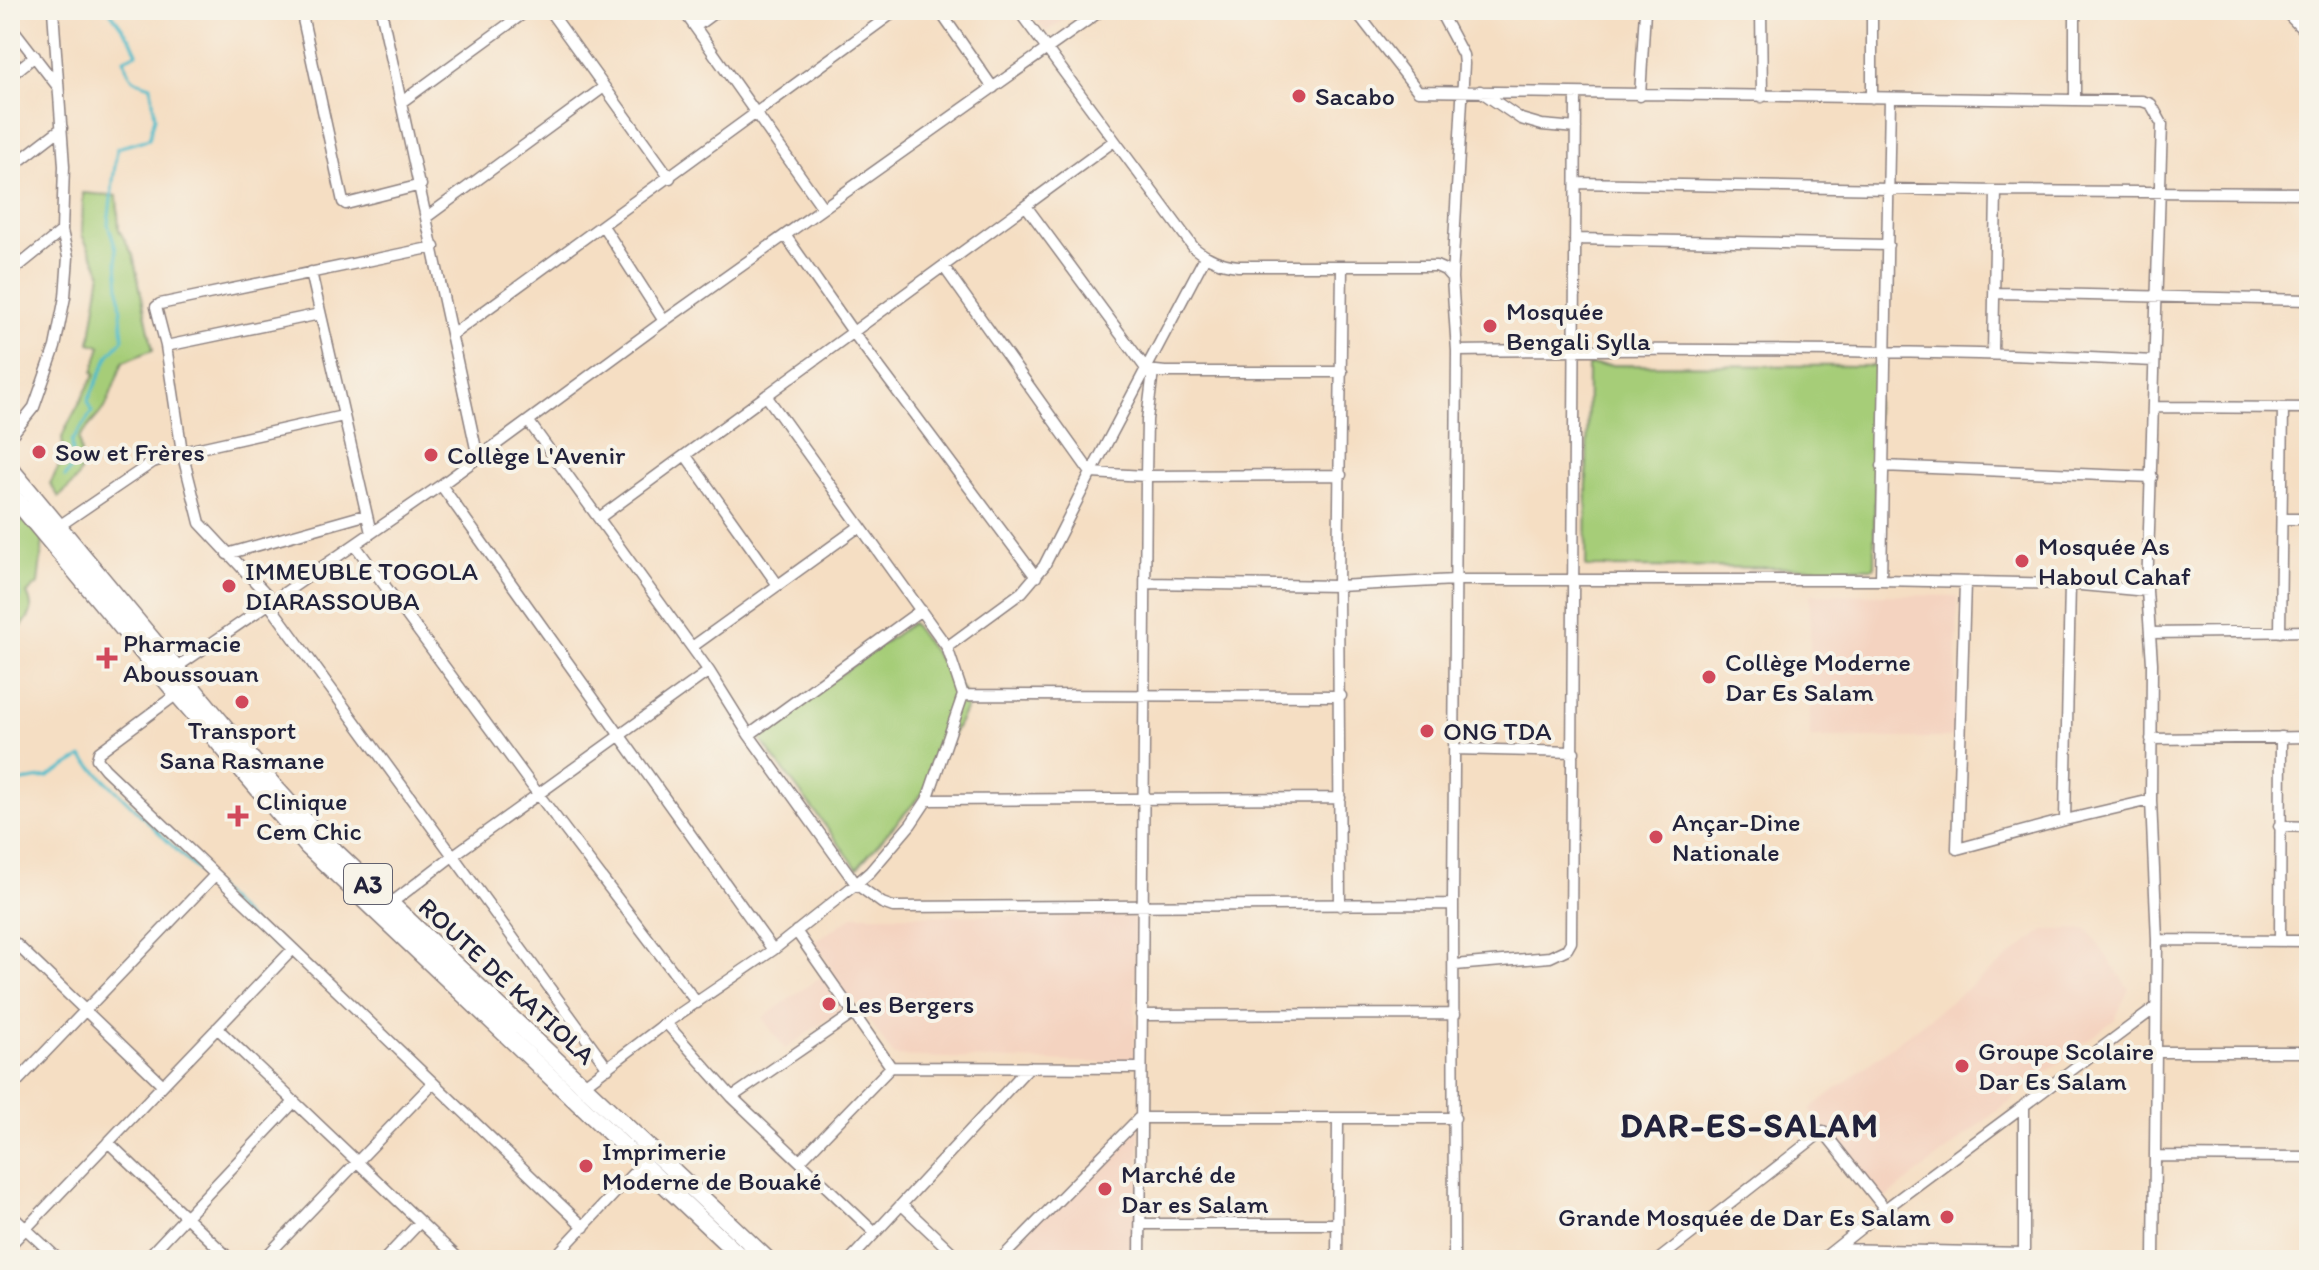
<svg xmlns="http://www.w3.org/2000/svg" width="2319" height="1270" font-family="Itim,sans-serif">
  <rect width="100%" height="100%" fill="#f7f3e8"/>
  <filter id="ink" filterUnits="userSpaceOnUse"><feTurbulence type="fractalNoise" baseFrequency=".0125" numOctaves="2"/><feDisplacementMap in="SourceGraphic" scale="16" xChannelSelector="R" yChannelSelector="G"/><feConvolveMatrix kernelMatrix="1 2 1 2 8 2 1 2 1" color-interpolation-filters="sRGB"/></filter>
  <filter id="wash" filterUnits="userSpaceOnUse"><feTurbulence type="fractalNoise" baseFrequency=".006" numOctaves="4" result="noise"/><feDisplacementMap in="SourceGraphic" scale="32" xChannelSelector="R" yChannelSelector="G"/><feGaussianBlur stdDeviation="1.8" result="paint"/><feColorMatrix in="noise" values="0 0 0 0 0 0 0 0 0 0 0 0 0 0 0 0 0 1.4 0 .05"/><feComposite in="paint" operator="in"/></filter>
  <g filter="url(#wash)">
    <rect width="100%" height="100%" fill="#f5dec3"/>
    <path fill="#f4d3c0" d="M1030,10H1077L1046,32Z
      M1810,594L1958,596L1955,738H1810Z
      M855,915L1135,916V1064L894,1056L855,1000L785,1049L762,1018L832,969L814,942Z
      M2088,929L2129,989L2115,1019L1882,1201L1810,1109L2044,930Z
      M1139,1118L1141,1260H1000Z"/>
    <path fill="#a6cd78" stroke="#64785a" stroke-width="2" d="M83,193L117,196L119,230L133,255L153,350L123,362L106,406L79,438C83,473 85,473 59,497L50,484L64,456L62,438L65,430L95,374L93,372L101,346L90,343L101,272L82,235Z
      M1588,365L1876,366L1874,568L1586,567Z
      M24,519L43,540L38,584L27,593C38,615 25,622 10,638V533Z
      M912,623L970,700L923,793L857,868L757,735Z"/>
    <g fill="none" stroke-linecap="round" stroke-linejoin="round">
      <path stroke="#50bccb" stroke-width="3" d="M65,477L73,466L72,441L92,412L88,401L109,355L123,339L116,249L108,224L117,148L149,139L155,117L151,86C133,81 128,77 124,59L137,53L131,40L109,10
        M10,615L19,599L13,537
        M10,783L48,777L82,757L206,879
        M212,884L278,949"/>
    </g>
  </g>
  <g filter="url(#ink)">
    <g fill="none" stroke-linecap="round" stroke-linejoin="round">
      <defs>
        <path id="minor" d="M301,10L343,202L346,204L421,185
          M381,10L478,458
          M549,10L670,178
          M683,10L823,208
          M939,10L993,88
          M1018,10L1194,248C1208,259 1220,264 1238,266H1436L1445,270L1452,278
          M1355,10L1418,91L2142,101L2151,104L2162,124L2147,591L2152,663L2151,800L2157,940L2154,1260
          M1439,10L1463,55L1464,64L1452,278L1457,351L1453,904L1454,1260
          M1761,10L1762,97
          M2284,10L2309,36
          M10,25L58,87
          M695,27L718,10
          M10,76L35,56
          M1480,91L1521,119L1542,125L1576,128
          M1640,96L1645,10
          M1872,98V10
          M2075,100V10
          M403,101L528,10
          M10,168L62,128
          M1576,183L1996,191L2309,193
          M1026,206L1147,370L1165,372H1342
          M428,216L604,87
          M603,226L664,321
          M785,235L853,332L1036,577
          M1575,239L1888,245
          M944,267L1091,473L1146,476L1341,475
          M311,272L371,533
          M10,273L62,231
          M1996,293L2309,300
          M453,334L897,10
          M166,346L320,314
          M1457,351C1689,348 1922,349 2154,361
          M1993,353L1996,191
          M2155,407L2309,408
          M529,422L709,671L749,735L856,884L882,903L893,907L1453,904
          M10,437L34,407L55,347L65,297L68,257L62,231L64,166L53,10
          M686,456L778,585
          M1882,466L2152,477
          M441,485L773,950
          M599,518L1114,141
          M2282,519H2309
          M59,526L153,462L182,452L343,416
          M355,545L538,794L697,1003
          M227,554L365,515
          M1881,580L1890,98
          M1965,582L1957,849L2065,820L2151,800
          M1146,583L1338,586L1455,580H1881L2070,584L2147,591
          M273,601L200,523L182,452L166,346L156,307L160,304L434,247
          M269,604L608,1068
          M2280,632L2283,408
          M2150,633L2309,631
          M692,647L860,526
          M947,647L1022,592L1044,566L1091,473L1205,257
          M174,669L441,485L664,321L1102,10
          M177,694L99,752L97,759L105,769L584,1227
          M963,695L1341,696
          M749,735L921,610
          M2151,739L2309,737
          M1454,749L1574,752
          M927,800L1340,798
          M2065,820L2070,584
          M2279,826L2309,827
          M390,904L451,857L709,671
          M1340,906L1338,586L1342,267
          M796,931L891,1067L1141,1068
          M2157,940L2309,941
          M2280,941L2281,737
          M15,943L163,1085
          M1455,965L1550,957L1567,949L1571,942L1576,94
          M1141,1015L1455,1014
          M666,1023L732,1097L875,1233
          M217,1028L460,1260
          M2156,1052H2309
          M584,1085L666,1023L773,950L856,884L870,872L911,824L927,800L963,695L947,647L767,397
          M10,1089L215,875
          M732,1097L853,1014
          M2024,1105V1258
          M108,1142L231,1260
          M2155,1156L2309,1157
          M800,1161L891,1067
          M902,1205L960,1260
          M10,1214L59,1260
          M1141,1224H1337
          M10,1245L293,949
          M1836,1249L2024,1253
          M145,1260L294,1102
          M263,1260L433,1083
          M384,1260L420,1222
          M552,1260L642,1164
          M850,1260L1029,1067
          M1000,1260L1139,1118H1455
          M1140,1260C1141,999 1145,737 1146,476L1147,420L1153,371
          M1337,1260L1338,1118
          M1658,1260L1823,1131L1885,1209
          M1821,1260L1885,1209L2155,1008"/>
        <path id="highway" d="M10,468L273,785L319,836L768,1260
          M10,493L177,694L308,847L744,1260"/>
      </defs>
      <use href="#minor" stroke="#8c807f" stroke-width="13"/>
      <use href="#highway" stroke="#8c807f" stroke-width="19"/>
      <use href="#minor" stroke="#fff" stroke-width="10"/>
      <use href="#highway" stroke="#fff" stroke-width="16"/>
    </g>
  </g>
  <g fill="#d1495b" stroke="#f7f3e8" stroke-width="3">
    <circle cx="1299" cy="96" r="8"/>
    <circle cx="1490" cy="326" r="8"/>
    <circle cx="39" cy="452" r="8"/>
    <circle cx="431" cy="455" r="8"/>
    <circle cx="2022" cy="561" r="8"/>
    <circle cx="229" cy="586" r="8"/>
    <path d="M103 646h8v8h8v8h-8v8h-8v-8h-8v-8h8z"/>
    <circle cx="1709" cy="677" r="8"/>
    <circle cx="242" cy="702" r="8"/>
    <circle cx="1427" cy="731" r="8"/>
    <path d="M234 804h8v8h8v8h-8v8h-8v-8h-8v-8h8z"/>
    <circle cx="1656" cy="837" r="8"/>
    <circle cx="829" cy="1004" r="8"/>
    <circle cx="1962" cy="1066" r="8"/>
    <circle cx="586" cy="1166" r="8"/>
    <circle cx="1105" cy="1189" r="8"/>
    <circle cx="1947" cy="1217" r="8"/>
  </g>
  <g text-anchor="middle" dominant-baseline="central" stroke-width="8" stroke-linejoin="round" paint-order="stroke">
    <rect fill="#f7f3e8" stroke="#62616f" stroke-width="2" x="344" y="864" width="48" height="40" rx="6"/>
    <g font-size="24" font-weight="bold" fill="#22223b">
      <text x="368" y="884">A3</text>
    </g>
    <g font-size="26" fill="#22223b" stroke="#f7f3e8" text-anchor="start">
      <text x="1315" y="96">Sacabo</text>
      <text x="1506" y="311">Mosquée<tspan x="1506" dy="30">Bengali Sylla</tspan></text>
      <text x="55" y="452">Sow et Frères</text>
      <text x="447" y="455">Collège L'Avenir</text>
      <text x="2038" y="546">Mosquée As<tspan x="2038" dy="30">Haboul Cahaf</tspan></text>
      <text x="245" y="571">IMMEUBLE TOGOLA<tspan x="245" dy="30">DIARASSOUBA</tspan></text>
      <text x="123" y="643">Pharmacie<tspan x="123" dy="30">Aboussouan</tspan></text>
      <text x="1725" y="662">Collège Moderne<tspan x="1725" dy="30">Dar Es Salam</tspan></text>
      <text x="242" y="730" text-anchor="middle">Transport<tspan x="242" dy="30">Sana Rasmane</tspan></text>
      <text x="1443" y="731">ONG TDA</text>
      <text x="256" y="801">Clinique<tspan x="256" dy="30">Cem Chic</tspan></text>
      <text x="1672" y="822">Ançar-Dine<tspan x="1672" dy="30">Nationale</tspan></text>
      <text x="845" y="1004">Les Bergers</text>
      <text x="1978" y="1051">Groupe Scolaire<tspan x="1978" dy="30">Dar Es Salam</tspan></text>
      <text x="602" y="1151">Imprimerie<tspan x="602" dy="30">Moderne de Bouaké</tspan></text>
      <text x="1121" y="1174">Marché de<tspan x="1121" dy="30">Dar es Salam</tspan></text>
      <text x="1931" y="1217" text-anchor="end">Grande Mosquée de Dar Es Salam</text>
    </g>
    <g font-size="26" fill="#22223b" stroke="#f7f3e8">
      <text transform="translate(507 981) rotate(43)">ROUTE DE KATIOLA</text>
    </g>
    <g font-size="34" font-weight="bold" letter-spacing="2" fill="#22223b" stroke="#f7f3e8">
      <text x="1750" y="1125">DAR-ES-SALAM</text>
    </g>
  </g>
  <rect width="2319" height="1270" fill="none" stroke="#f7f3e8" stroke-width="40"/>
</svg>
